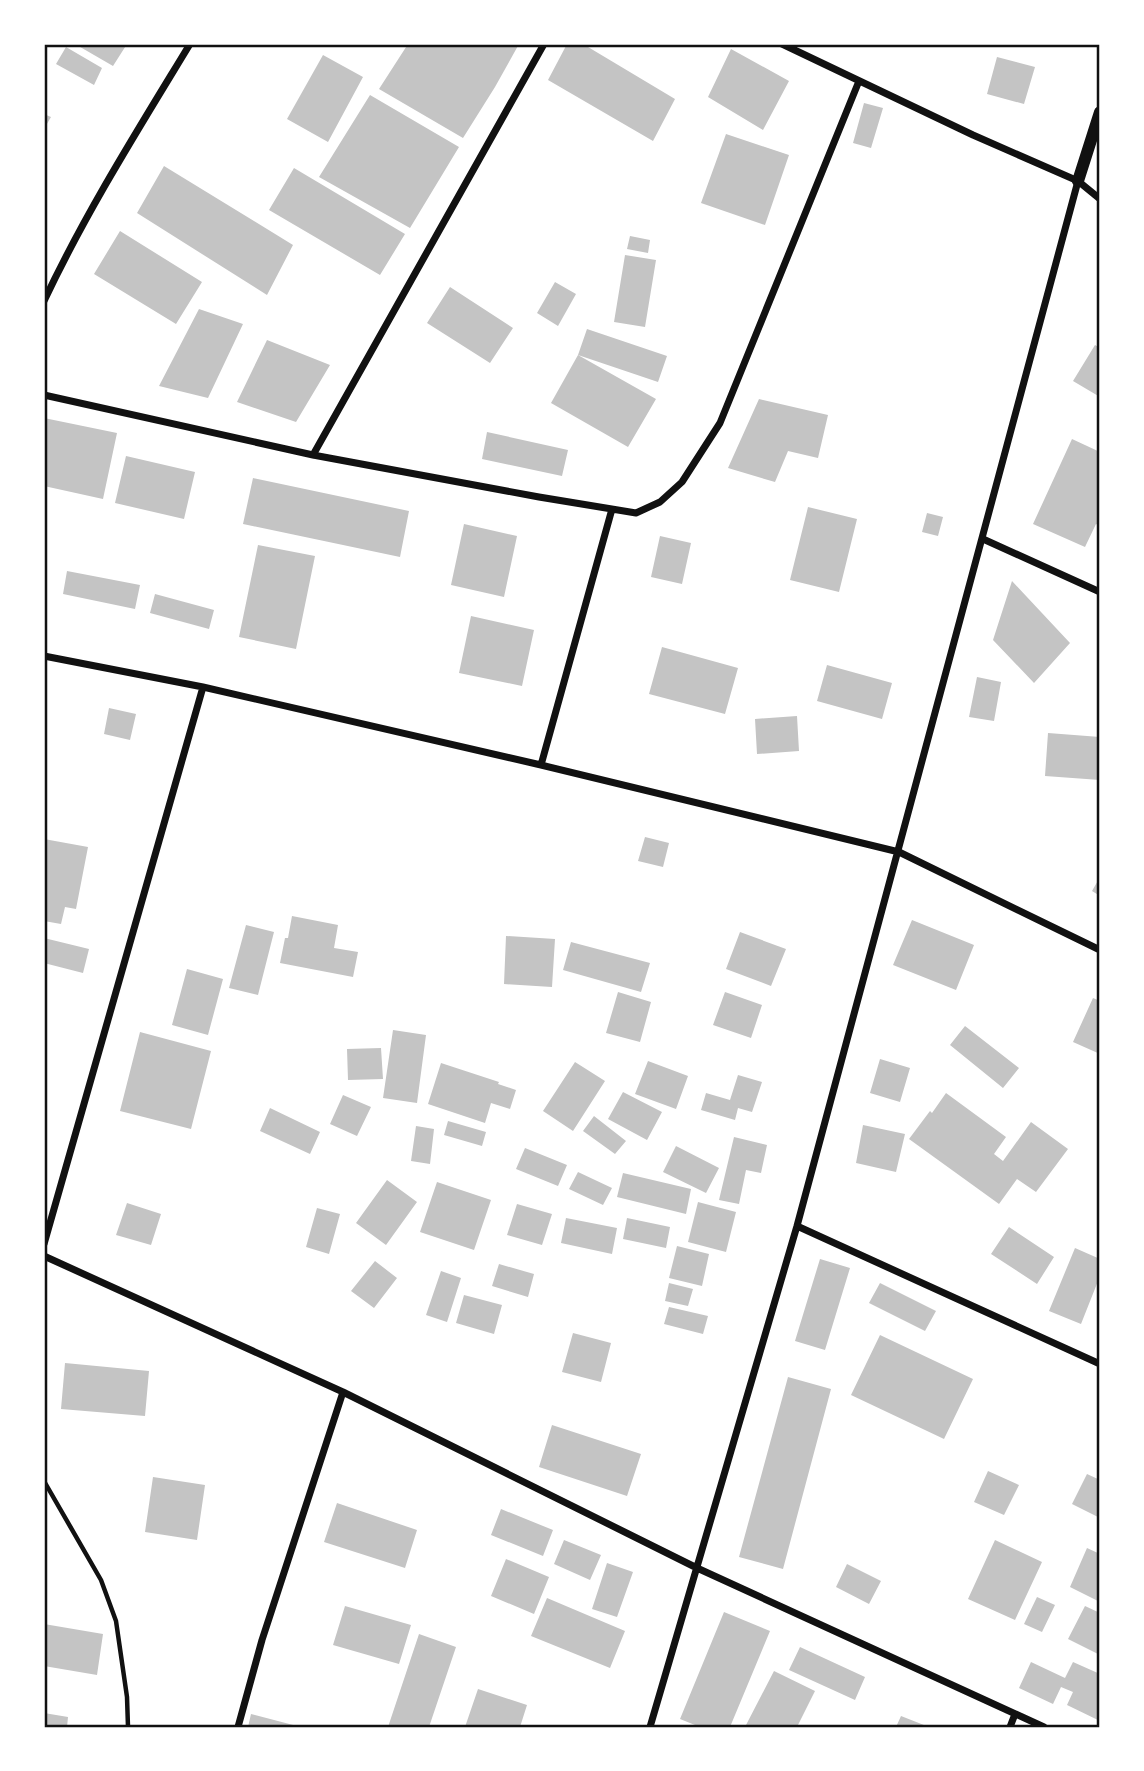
<svg xmlns="http://www.w3.org/2000/svg" width="1144" height="1771" font-family="Mulish,sans-serif">
  <rect width="100%" height="100%" fill="#fff"/>
  <path fill="#c4c4c4" d="M75,44H127L113,66Z
    M408,44H519L495,87L463,138L379,89Z
    M567,44H583L675,99L653,141L548,80Z
    M66,47L102,68L94,85L56,64Z
    M731,49L789,81L763,130L708,97Z
    M323,55L363,77L328,142L287,119Z
    M997,57L1035,67L1024,104L987,94Z
    M370,95L459,147L410,228L319,177Z
    M864,103L883,108L871,148L853,143Z
    M44,114L51,117L44,129Z
    M726,134L789,155L765,225L701,203Z
    M164,166L293,245L267,295L137,213Z
    M294,168L405,234L380,275L269,210Z
    M120,231L202,282L176,324L94,274Z
    M630,236L650,240L648,253L627,249Z
    M625,255L656,260L645,327L614,322Z
    M555,282L576,294L558,326L537,313Z
    M450,287L513,328L490,363L427,323Z
    M199,309L243,324L208,398L159,386Z
    M587,329L667,356L658,382L578,355Z
    M267,340L330,365L296,422L237,402Z
    M1095,345L1100,348V397L1073,381Z
    M578,355L656,399L628,447L551,403Z
    M759,399L828,415L818,458L788,451L775,482L728,468Z
    M44,418L117,433L103,499L44,486Z
    M487,432L568,450L562,476L482,459Z
    M1072,439L1100,452V526L1096,524L1085,547L1033,524Z
    M126,456L195,472L184,519L115,503Z
    M253,478L409,511L400,557L243,524Z
    M808,507L857,519L839,592L790,580Z
    M927,513L943,517L938,536L922,532Z
    M464,524L517,536L504,597L451,585Z
    M660,536L691,543L682,584L651,577Z
    M258,545L315,556L296,649L239,637Z
    M67,571L140,585L135,609L63,594Z
    M1012,581L1070,643L1034,683L993,640Z
    M155,594L214,610L209,629L150,613Z
    M471,616L534,630L522,686L459,673Z
    M662,647L738,668L725,714L649,694Z
    M827,665L892,683L882,719L817,701Z
    M977,677L1001,682L994,721L969,717Z
    M109,708L136,714L130,740L104,734Z
    M797,716L799,751L757,754L755,719Z
    M1048,733L1100,737V780L1045,776Z
    M645,837L669,843L663,867L638,861Z
    M44,839L88,847L76,909L65,907L61,924L44,921Z
    M1100,877V896L1092,891Z
    M292,916L338,925L334,948L358,952L353,977L280,963L285,938H288Z
    M912,920L974,945L956,990L893,965Z
    M246,925L274,932L258,995L229,988Z
    M740,932L786,949L771,986L726,969Z
    M506,936L555,939L552,987L504,984Z
    M44,938L89,949L83,973L44,963Z
    M571,942L650,963L641,992L563,970Z
    M187,969L223,979L208,1035L172,1025Z
    M618,992L651,1002L640,1042L606,1033Z
    M725,992L762,1005L751,1038L713,1025Z
    M1093,998L1100,1001V1054L1073,1042Z
    M965,1026L1019,1068L1003,1088L950,1045Z
    M393,1030L426,1035L417,1103L383,1098Z
    M140,1032L211,1051L191,1129L120,1111Z
    M381,1048L383,1079L348,1080L347,1049Z
    M880,1059L910,1068L900,1102L870,1093Z
    M648,1061L688,1076L676,1109L635,1094Z
    M575,1062L605,1081L573,1131L543,1111Z
    M441,1063L499,1082L498,1084L516,1090L510,1109L491,1103L485,1123L428,1104Z
    M738,1075L762,1082L752,1112L738,1108L735,1120L701,1110L706,1093L730,1100Z
    M623,1092L662,1112L647,1140L608,1119Z
    M946,1093L1006,1137L994,1154L1003,1161L1031,1122L1068,1149L1036,1192L1017,1179L999,1204L909,1139L930,1111L932,1113Z
    M343,1095L371,1107L357,1136L330,1124Z
    M270,1108L320,1132L310,1154L260,1131Z
    M594,1116L626,1141L615,1154L583,1131Z
    M448,1121L486,1132L482,1146L444,1135Z
    M863,1125L905,1134L896,1172L856,1163Z
    M416,1126L434,1129L430,1164L411,1161Z
    M734,1137L767,1145L761,1173L746,1170L739,1204L719,1200Z
    M676,1146L719,1168L706,1193L663,1172Z
    M525,1148L567,1165L558,1186L516,1169Z
    M578,1172L612,1188L603,1205L569,1189Z
    M623,1173L691,1189L686,1214L617,1197Z
    M387,1180L417,1202L386,1245L356,1223Z
    M437,1182L491,1200L474,1250L420,1232Z
    M698,1202L736,1212L726,1252L688,1242Z
    M127,1203L161,1214L151,1245L116,1235Z
    M517,1204L552,1214L542,1245L507,1235Z
    M317,1208L340,1214L329,1254L306,1247Z
    M566,1218L617,1228L612,1254L561,1243Z
    M627,1218L670,1227L666,1248L623,1239Z
    M1009,1227L1054,1257L1037,1284L991,1254Z
    M677,1246L709,1254L702,1286L669,1278Z
    M1075,1248L1100,1259V1276L1081,1324L1049,1311Z
    M820,1259L850,1268L825,1350L795,1341Z
    M375,1261L397,1278L374,1308L351,1291Z
    M499,1264L534,1274L528,1297L492,1286Z
    M441,1271L461,1278L447,1322L426,1315Z
    M669,1283L693,1289L688,1306L665,1301Z
    M880,1283L936,1311L925,1331L869,1303Z
    M464,1295L502,1305L494,1334L456,1323Z
    M669,1307L708,1316L703,1334L664,1324Z
    M573,1333L611,1343L601,1382L562,1372Z
    M880,1335L973,1379L944,1439L851,1395Z
    M65,1363L149,1371L145,1416L61,1409Z
    M788,1377L831,1389L783,1569L739,1557Z
    M552,1425L641,1454L627,1496L539,1467Z
    M988,1471L1019,1485L1004,1515L974,1502Z
    M1087,1474L1100,1480V1518L1072,1504Z
    M153,1477L205,1485L197,1540L145,1532Z
    M337,1503L417,1530L405,1568L324,1542Z
    M501,1509L553,1530L543,1556L491,1535Z
    M564,1540L601,1555L590,1580L554,1564Z
    M995,1540L1042,1562L1015,1620L968,1599Z
    M1087,1548L1100,1554V1602L1070,1587Z
    M506,1559L549,1577L534,1614L491,1596Z
    M607,1563L633,1572L617,1617L592,1609Z
    M847,1564L881,1581L869,1604L836,1587Z
    M1037,1597L1055,1605L1042,1632L1024,1624Z
    M547,1598L625,1631L610,1668L531,1636Z
    M345,1606L411,1625L399,1664L333,1645Z
    M1085,1606L1100,1613V1655L1068,1639Z
    M724,1612L770,1631L730,1727H700L680,1719Z
    M44,1624L103,1634L97,1675L44,1666Z
    M419,1634L456,1647L429,1727H388Z
    M800,1647L865,1677L855,1700L789,1670Z
    M1031,1662L1065,1678L1073,1662L1100,1674V1721L1067,1705L1073,1692L1061,1687L1053,1704L1019,1688Z
    M774,1671L815,1691L797,1727H745Z
    M478,1689L527,1705L520,1727H465Z
    M44,1713L68,1717L67,1727H44Z
    M251,1714L297,1726V1727H248Z
    M901,1716L929,1727H896Z"/>
  <g fill="none" stroke-linecap="round" stroke-linejoin="round">
    <path stroke="#111" stroke-width="4.5" d="M44,1481L101,1580L116,1621L127,1697L128,1727"/>
    <path stroke="#111" stroke-width="7" d="M782,44L973,135L1078,181L1100,199
      M44,301C86,212 139,128 190,44
      M44,395L313,455L539,497L636,513L660,502L682,482L720,423L859,81
      M313,455L544,44
      M983,539L1100,592
      M44,656L203,687L541,765L899,852L1100,950
      M541,765L612,509
      M797,1226L1100,1364
      M44,1244L203,687
      M44,1256L343,1392L697,1568L1044,1727
      M238,1727L262,1640L343,1392
      M650,1727L797,1226L1078,181
      M1010,1727L1015,1714"/>
    <path stroke="#111" stroke-width="12" d="M1078,181L1100,112"/>
  </g>
  <rect width="1144" height="1771" fill="none" stroke="#ffffff" stroke-width="91"/>
  <rect x="46" y="46" width="1052" height="1680" fill="none" stroke="#111" stroke-width="2.5"/>
</svg>
